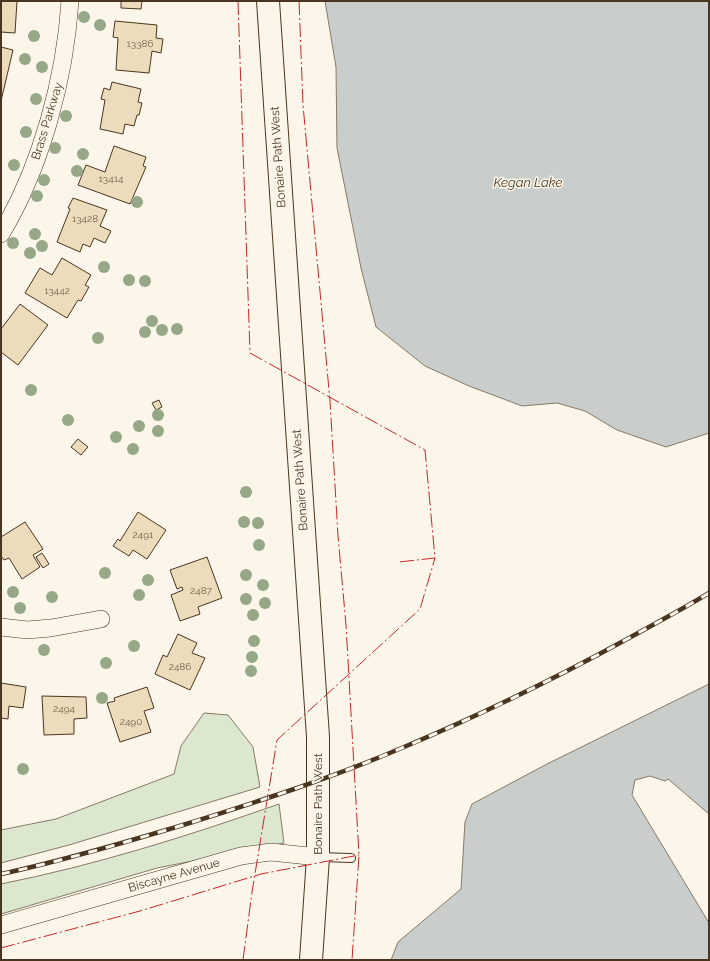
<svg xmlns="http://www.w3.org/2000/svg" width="710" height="961" font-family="Raleway,sans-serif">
  <rect width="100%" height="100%" fill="#fbf6e9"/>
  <path fill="#dce7d0" stroke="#887966" d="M204,713L228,715L253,747L260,787L69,845L1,863V830L56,819L174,774L181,746Z
    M279,804L284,843L157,868L1,914V884C96,865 188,836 279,804Z"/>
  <path fill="#c9cecd" stroke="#887966" d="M325,1H709V433L666,447L617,430L585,411L557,403L522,406L469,386L425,366L376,327L361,268L337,148L336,67Z
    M709,684V814L668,779L665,781L650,776L635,780L632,795L709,923V960H391L398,942L461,889L465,822L472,804L547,764Z"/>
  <path fill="#ecdcbc" stroke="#4a3520" d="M1,1H17L15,33L1,32Z
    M121,1H142L141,9L121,8Z
    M115,21L157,25L156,38L163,39L161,53L152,51L149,73L116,70L118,38L113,37Z
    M1,47L13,50L1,101Z
    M112,82L141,89L138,102L142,103L139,115H137L134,126L125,124L123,134L100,129L105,100L101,99L104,88L110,90Z
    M114,146L146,157L143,166L146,167L130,204L78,185L86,165L105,172Z
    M73,198L107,210L100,226L111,231L105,243L94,238L90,247L83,244L80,252L57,242L70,209L68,208Z
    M62,258L91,275L85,285L89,287L81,301L78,300L67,318L25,293L40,268L52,275Z
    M20,304L48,325L18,365L1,352V329Z
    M159,400L162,407L156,410L152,403Z
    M78,439L88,447L81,455L71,447Z
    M138,512L166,530L147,559L133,550L129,556L113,546L118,539L120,541Z
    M25,522L43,549L33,555L40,567L22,579L9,558L4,560L1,556V537Z
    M42,553L49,564L43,568L36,557Z
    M207,557L222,598L198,607L200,614L180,621L171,595L183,590L182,587L177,589L170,570Z
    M178,634L197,643L192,653L205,658L190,690L155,674L163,655L167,657Z
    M1,683L26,687L23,708L9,706L8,719L1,718Z
    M147,687L154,708L144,711L151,732L120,742L107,703L115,701L114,698Z
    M42,696L86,697L87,718L74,719V734L44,735Z"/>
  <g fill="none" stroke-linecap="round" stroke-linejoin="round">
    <defs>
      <path id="lane" d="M318,857L351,858"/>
      <path id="street" d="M1,234C41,167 65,79 70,1
        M1,627L27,630L51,628L101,619
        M1,925L241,856L271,852L318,857"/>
      <path id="secondary" d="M268,1L318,737V857L311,960"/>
    </defs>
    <use href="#lane" stroke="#4a3520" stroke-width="10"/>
    <use href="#street" stroke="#4a3520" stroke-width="18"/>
    <use href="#secondary" stroke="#4a3520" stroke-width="24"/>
    <use href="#lane" stroke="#fbf6e9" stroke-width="8"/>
    <use href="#street" stroke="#fbf6e9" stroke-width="17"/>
    <use href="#secondary" stroke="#fbf6e9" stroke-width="22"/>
    <defs>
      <path id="rail" d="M1,874C62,861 123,843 183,825C257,802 332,778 404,747C481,715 556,678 629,638C656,623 683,609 709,593"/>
    </defs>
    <use href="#rail" stroke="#4a3520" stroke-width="4.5"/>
    <use href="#rail" stroke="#fbf6e9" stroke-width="3" stroke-dasharray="9" stroke-linecap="butt"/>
    <path stroke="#c62828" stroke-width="1" stroke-dasharray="14 3 2 3" stroke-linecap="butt" d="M238,1L250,353L425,450L435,558L399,562
      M299,1L303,105L330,401L338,536L346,625L359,855L352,960
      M1,948L140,911L261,874L359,855
      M243,960L252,892L277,740L420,609L435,558"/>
  </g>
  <g fill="#96a887">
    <circle cx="84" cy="17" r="6"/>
    <circle cx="100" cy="25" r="6"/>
    <circle cx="34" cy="36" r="6"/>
    <circle cx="25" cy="59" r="6"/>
    <circle cx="42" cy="67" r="6"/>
    <circle cx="36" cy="99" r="6"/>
    <circle cx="66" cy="116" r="6"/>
    <circle cx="26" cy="132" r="6"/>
    <circle cx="55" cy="148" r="6"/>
    <circle cx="83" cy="154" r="6"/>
    <circle cx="14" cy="165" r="6"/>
    <circle cx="77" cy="171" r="6"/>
    <circle cx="44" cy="180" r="6"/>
    <circle cx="37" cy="196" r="6"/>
    <circle cx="137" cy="202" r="6"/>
    <circle cx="35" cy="234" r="6"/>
    <circle cx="13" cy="243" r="6"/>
    <circle cx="42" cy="246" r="6"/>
    <circle cx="30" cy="253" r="6"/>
    <circle cx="104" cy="267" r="6"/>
    <circle cx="129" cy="280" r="6"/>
    <circle cx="145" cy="281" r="6"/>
    <circle cx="152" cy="321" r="6"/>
    <circle cx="177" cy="329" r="6"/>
    <circle cx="162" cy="330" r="6"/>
    <circle cx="145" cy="332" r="6"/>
    <circle cx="98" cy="338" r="6"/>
    <circle cx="31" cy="390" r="6"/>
    <circle cx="158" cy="415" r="6"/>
    <circle cx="68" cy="420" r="6"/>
    <circle cx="139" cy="426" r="6"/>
    <circle cx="158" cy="431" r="6"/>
    <circle cx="116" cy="437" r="6"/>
    <circle cx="133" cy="449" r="6"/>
    <circle cx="246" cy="492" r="6"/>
    <circle cx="244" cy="522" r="6"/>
    <circle cx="258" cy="523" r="6"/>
    <circle cx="259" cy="545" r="6"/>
    <circle cx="105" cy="573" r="6"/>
    <circle cx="246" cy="575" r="6"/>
    <circle cx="148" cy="580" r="6"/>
    <circle cx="263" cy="585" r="6"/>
    <circle cx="13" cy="592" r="6"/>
    <circle cx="139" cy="595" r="6"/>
    <circle cx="52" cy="597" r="6"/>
    <circle cx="246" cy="599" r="6"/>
    <circle cx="265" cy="603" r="6"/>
    <circle cx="20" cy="608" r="6"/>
    <circle cx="253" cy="615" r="6"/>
    <circle cx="254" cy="641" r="6"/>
    <circle cx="134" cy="646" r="6"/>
    <circle cx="44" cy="650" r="6"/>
    <circle cx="252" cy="657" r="6"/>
    <circle cx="106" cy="663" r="6"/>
    <circle cx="251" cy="671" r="6"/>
    <circle cx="102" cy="698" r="6"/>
    <circle cx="23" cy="769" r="6"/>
  </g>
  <g text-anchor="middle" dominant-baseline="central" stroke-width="3" stroke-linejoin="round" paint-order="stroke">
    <g font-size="10" fill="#725f47">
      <text x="140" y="43">13386</text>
      <text x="111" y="178">13414</text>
      <text x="85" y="218">13428</text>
      <text x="57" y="290">13442</text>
      <text x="143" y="534">2491</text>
      <text x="201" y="590">2487</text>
      <text x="180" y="666">2486</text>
      <text x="64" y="708">2494</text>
      <text x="131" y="721">2490</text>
    </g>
    <g font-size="12" fill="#4a3520" stroke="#fbf6e9">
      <text transform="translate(47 121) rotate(-73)">Brass Parkway</text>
      <text transform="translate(278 157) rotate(-94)">Bonaire Path West</text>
      <text transform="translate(300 480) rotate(-94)">Bonaire Path West</text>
      <text transform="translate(318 804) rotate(-90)">Bonaire Path West</text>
      <text transform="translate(174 875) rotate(-16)">Biscayne Avenue</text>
    </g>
    <g font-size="13" font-style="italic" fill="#4a3520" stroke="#fbf6e9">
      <text x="528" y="182">Kegan Lake</text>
    </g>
  </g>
  <rect width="710" height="961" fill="none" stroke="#4a3520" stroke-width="4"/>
</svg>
